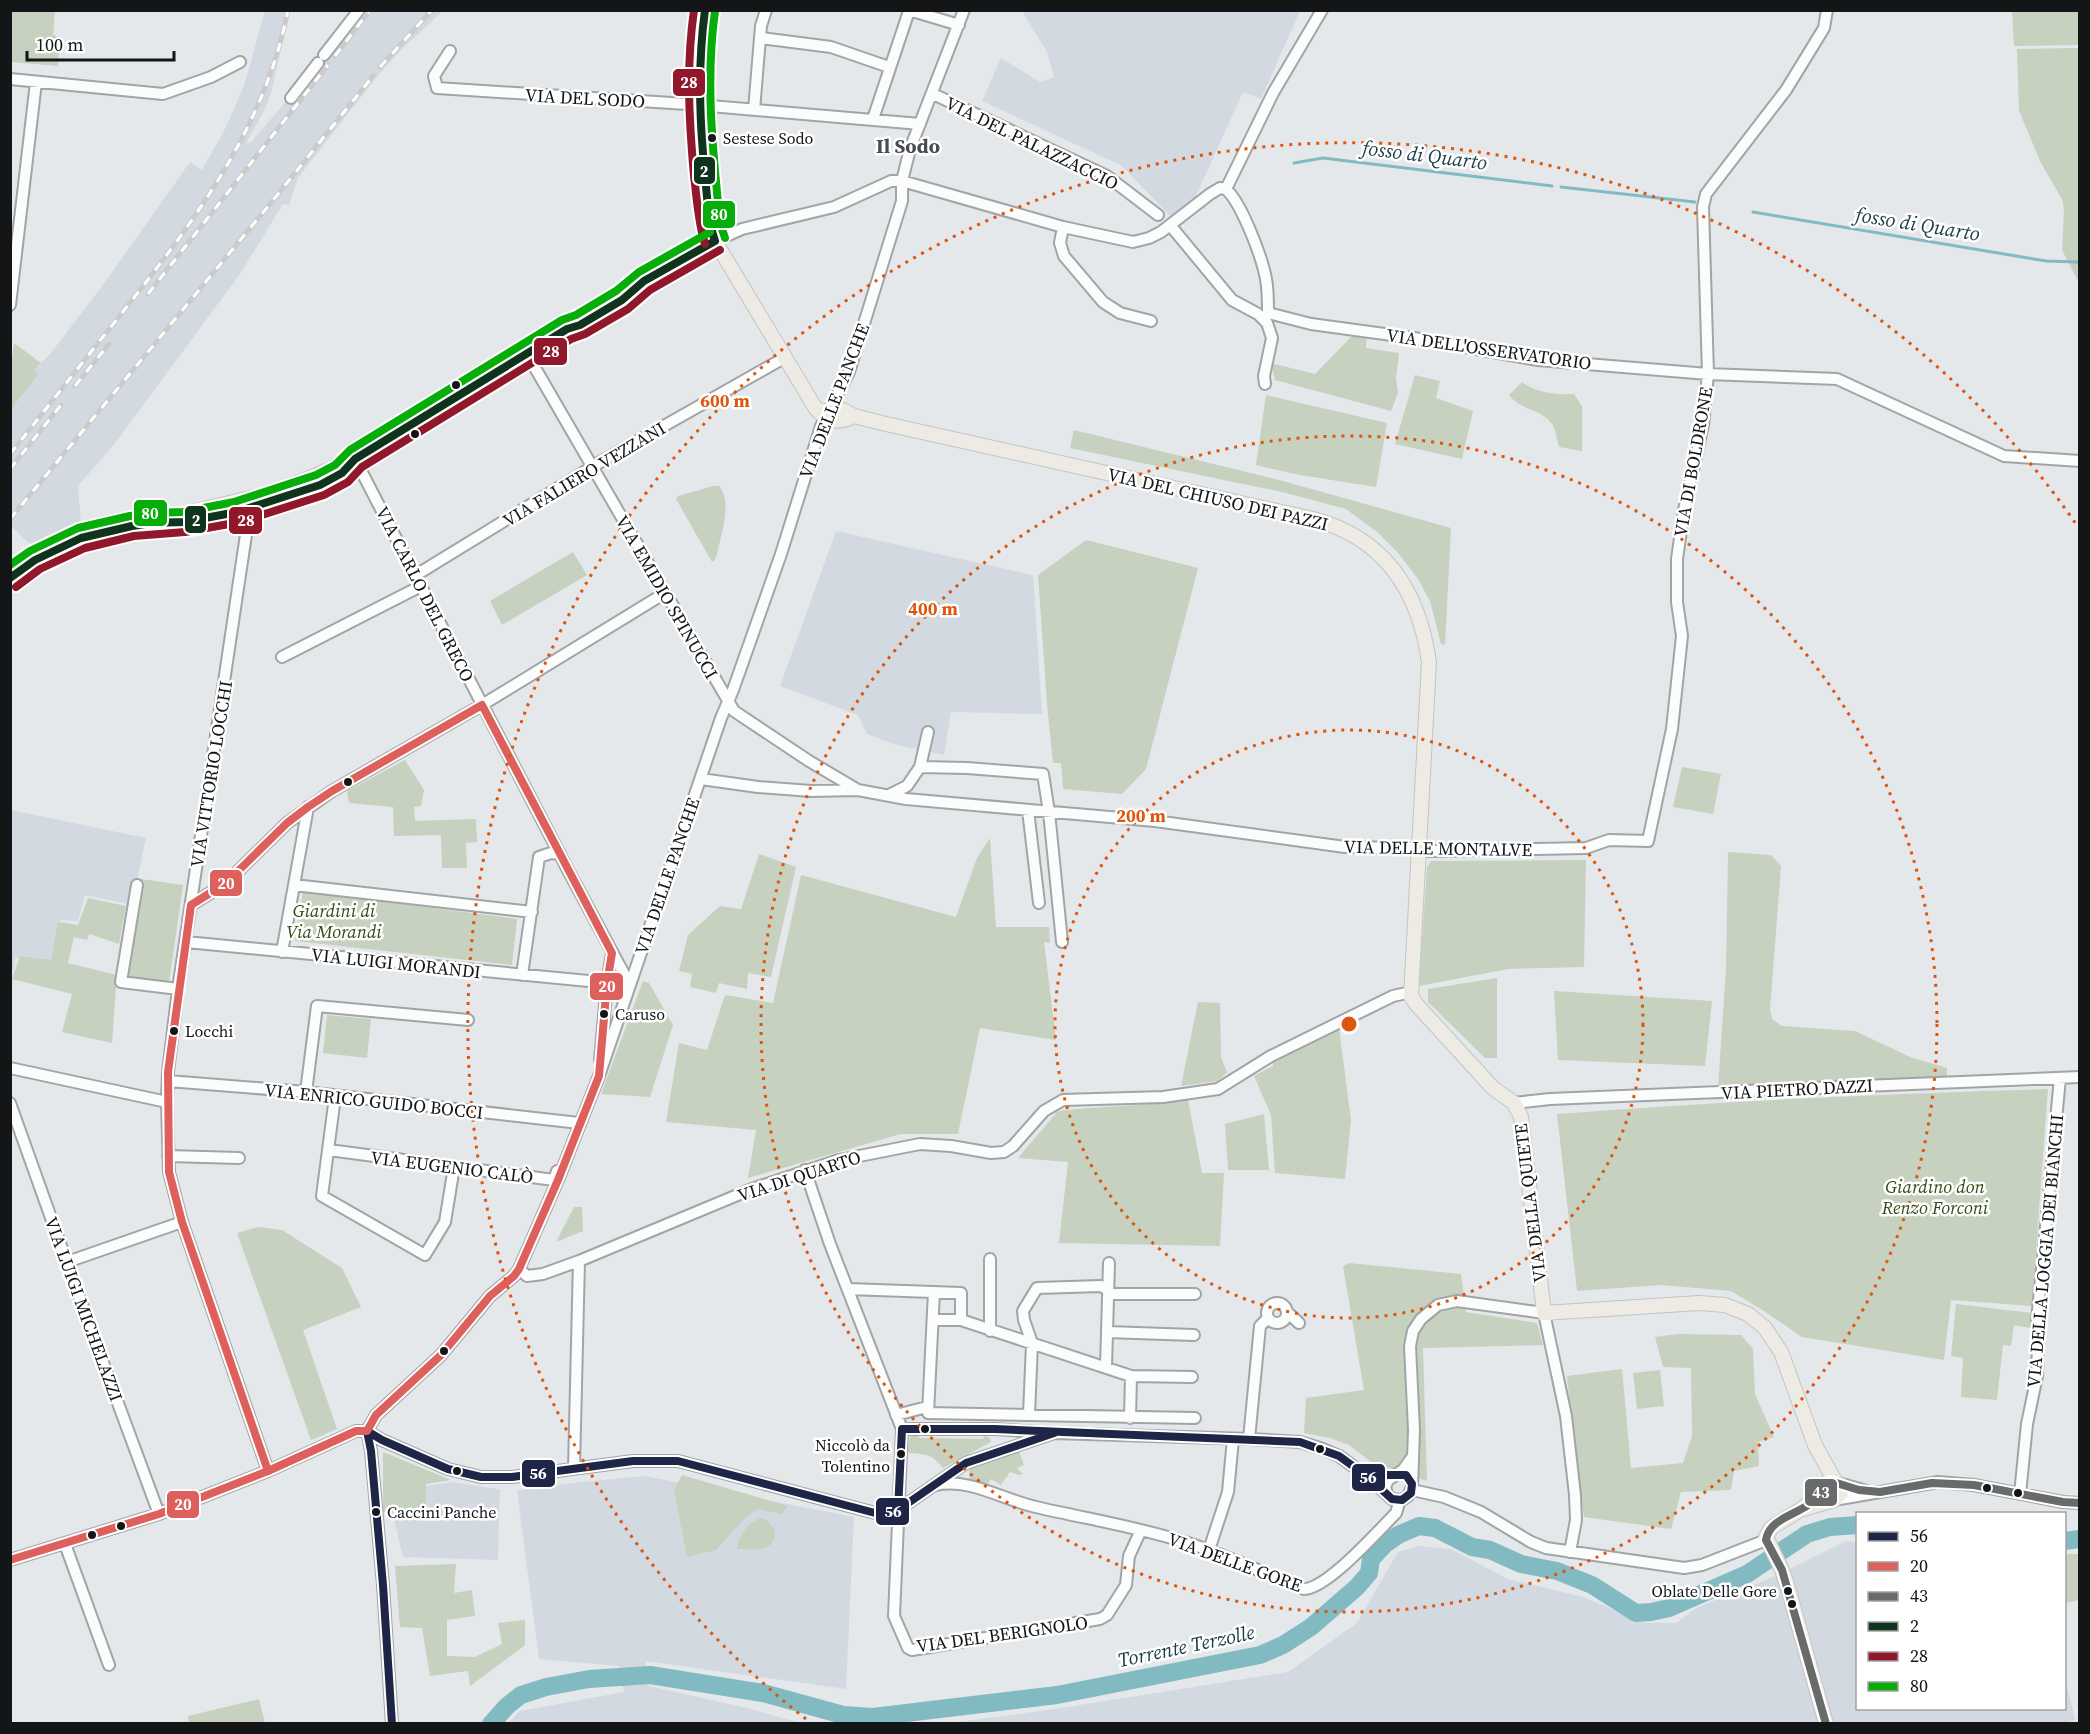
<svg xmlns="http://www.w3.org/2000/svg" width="2090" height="1734" font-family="'Source Serif 4',serif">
  <rect width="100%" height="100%" fill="#e5e8eb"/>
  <path fill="#d3d9e0" d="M265,11H290L271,93L266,107L246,144L251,142L313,70L358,11H443L399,52L375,79L298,178L289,205L283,204L240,274L116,442L78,486L81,524L32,546L12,527L11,528V409L38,375L34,370L51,353L105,282L190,162L202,170L226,127L244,86Z
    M1022,11H1300L1261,99L1243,92L1195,198L1171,217L1122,166L982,101L1001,58L1040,82L1054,77L1047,52Z
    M836,531L1033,575L1042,714L951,712L944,755L893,744L867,734L858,715L780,686Z
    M11,810L146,838L132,905L85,895L78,921L60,920L52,962L15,958L14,970L11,969Z
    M645,1476L854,1517L846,1689L645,1661L649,1686L747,1708L800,1723L508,1724L520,1711L624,1692L619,1666L539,1659L517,1491L572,1483Z
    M453,1482L489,1488L500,1489L498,1560L403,1557L392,1512L428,1514L426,1486Z
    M1846,1541L1857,1542L1858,1708H2064L2065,1677L2075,1720L2059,1724H944L1061,1708L1288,1672L1357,1623L1398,1552L1418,1546L1451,1549L1508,1579L1583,1597L1645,1623H1676L1696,1608L1773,1577Z"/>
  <path fill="#c6d1bf" d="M10,11H55L53,35L60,37L58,66L11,62Z
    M2012,11H2079V45L2014,46Z
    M2079,48H2080L2079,283L2062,250L2064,209L2062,199L2041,163L2019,111L2017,49Z
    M1354,334L1367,335L1366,348L1399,353L1396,378L1398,393L1391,411L1275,380L1271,363L1315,374Z
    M14,343L41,363L34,370L38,375L11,409V368Z
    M1415,375L1440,381L1436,398L1473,411L1462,459L1395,444Z
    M1522,382C1537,393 1556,395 1574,394L1582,406V451L1559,447C1557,440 1556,430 1552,424C1544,410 1520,410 1509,395Z
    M1266,395L1387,423L1376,487L1300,475L1256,465Z
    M1074,430L1283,481L1451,528L1445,645L1441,644L1430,601L1418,579L1398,553L1377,532L1346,509L1282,492L1070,448Z
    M713,486H719C733,503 721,534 717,554L715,560L712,562L676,499L678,496Z
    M1086,540L1198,568L1146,769L1122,794L1063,789L1061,763H1053L1047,704L1038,575Z
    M573,552L587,575L502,625L490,601Z
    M405,760L424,790L421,806L414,807L415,821L476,819L477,842L466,843L467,868H442L441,835L394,836L393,807L349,803L347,791Z
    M1682,767L1721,774L1713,814L1673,807Z
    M990,838L996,927H1049L1050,943L1044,942L1056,1040L980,1028L958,1134H901L748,1178L756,1130L666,1122L679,1043L707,1050L725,995L773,1003L801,875L956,917L977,858Z
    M1728,852L1771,855L1781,866L1770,1009L1772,1019L1782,1026L1855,1031L1910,1057L1947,1068V1076L1718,1088L1726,968Z
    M759,854L796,867L771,977L748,973L747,989L719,983L716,993L690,987L692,974L679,971L688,935L720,906L741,909Z
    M1586,860L1584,967L1508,969L1419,986L1427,867L1431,861Z
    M141,879L183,885L169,983L127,977Z
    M303,891L517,919L512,965L295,941Z
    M88,898L126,906L119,944L89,934L87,940L74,937L68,963L117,975L112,1043L62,1032L72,994L12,979L20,956L51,960L58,922L78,925Z
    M1497,978V1058H1485L1428,1002V989Z
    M643,981L649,983L673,1025L650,1097L601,1094Z
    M1554,991L1712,1001L1705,1066L1558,1060Z
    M1198,1002L1220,1003L1221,1057L1227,1072L1218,1081L1181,1086Z
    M327,1015L371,1019L367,1058L323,1053Z
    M1339,1028L1351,1120L1345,1179L1275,1173L1271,1115L1254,1076L1273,1066V1061Z
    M2048,1089L2032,1306L1951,1300L1944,1360L1802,1337L1764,1311L1731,1291L1661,1285L1577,1291L1557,1114C1721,1101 1884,1094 2048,1089Z
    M1188,1100L1202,1173H1224L1220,1246L1059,1243L1068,1162L1018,1158L1058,1111C1101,1106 1145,1106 1188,1100Z
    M1264,1114L1269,1170H1228L1225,1124Z
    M574,1207H582L583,1231L556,1242Z
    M258,1227L282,1230L342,1268L361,1307L303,1330L337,1429L311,1440L237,1233Z
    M1349,1263L1461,1274L1466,1312L1537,1323L1543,1345L1423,1348L1427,1481L1371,1462L1349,1445L1330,1438L1304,1433L1306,1398L1364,1390L1343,1266Z
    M1956,1304L2032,1313L2030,1328L2014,1325L2011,1346L2003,1345L1997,1400L1961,1397L1963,1358L1951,1356Z
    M1678,1334L1741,1335L1753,1349L1755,1394L1774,1437L1758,1442L1759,1466L1734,1471L1731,1490L1681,1492L1671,1529L1584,1517L1574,1448L1567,1376L1622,1369L1631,1468L1683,1463L1692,1436L1691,1368L1663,1367L1655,1337Z
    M1660,1370L1664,1406L1637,1409L1633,1373Z
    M918,1434L919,1438L983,1439L984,1436L990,1438L991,1442L943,1468C931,1453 925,1454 907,1453L910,1437Z
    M1019,1451L1024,1465L1017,1468L1023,1474L1019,1475L1010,1472L1001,1485L991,1479L987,1486L969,1478V1469Z
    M383,1452L451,1480L426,1484L427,1513L383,1512Z
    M682,1475L788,1506L781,1514L758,1509L747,1516L716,1550L687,1557L674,1490Z
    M760,1518C774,1520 781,1539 767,1547C759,1551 745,1549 737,1549C738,1536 748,1523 760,1518Z
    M2065,1554H2079L2080,1600L2065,1603Z
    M456,1564L454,1593L472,1590L475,1616L447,1620V1656L475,1657L502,1644L498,1623L525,1620V1645L470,1686L468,1671L430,1676L422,1628L400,1627L395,1566Z
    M259,1699L265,1723H189L188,1716Z"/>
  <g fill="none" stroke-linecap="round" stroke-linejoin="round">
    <path stroke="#82bac2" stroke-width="3" d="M1294,163L1323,158L1552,186
      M1561,187L1695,202
      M1753,212L2046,261L2078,262"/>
    <path stroke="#82bac2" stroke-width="18" d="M2064,1541L2080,1539
      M491,1724L507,1706L521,1695L546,1687L589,1679L650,1675L763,1693L843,1715L873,1717L1057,1695L1260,1655L1283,1645L1311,1627L1357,1587L1369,1573L1371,1559L1385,1544L1398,1535L1419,1526L1435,1528L1472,1547L1490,1550L1521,1564L1557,1571L1592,1585L1636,1613L1651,1612L1669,1608L1747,1574L1807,1534L1830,1527L1858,1525"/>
    <defs>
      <path id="minor" d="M909,10L959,25
        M761,38L831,47L889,67
        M450,51L434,76L437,88L687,104L920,124
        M324,55L359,10
        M10,79L163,94L211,77L240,62
        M933,94L1107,176L1158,215
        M291,98L318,63
        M754,110L761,26L766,10
        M873,119L909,11
        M1226,189C1242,204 1262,257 1266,279C1268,289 1268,301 1268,312L1272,314L1311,324L1414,338L1538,360L1708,374L1837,379L2004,456L2080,461
        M1226,189L1273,93L1322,10
        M1170,225L1232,300L1258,314L1267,323L1272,338L1264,376L1265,384
        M1063,227L1060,243L1064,256L1103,302L1120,313L1151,321
        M715,241L742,229L834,207L891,181H902L910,149L964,10
        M10,305L36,82
        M527,354L734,711L809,761L858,790
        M355,459L569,872L630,985
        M253,504L250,508L178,989L168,1072L167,1102L169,1172L182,1222L268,1471
        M416,575L602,461L784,358
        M282,657L421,586
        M920,767L967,768L1043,774L1049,812L1062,942
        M701,779L758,787L811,791L858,790L906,799L1155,821L1345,847L1411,848L1429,851L1586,848L1609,840L1648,841L1672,729L1682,636L1677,602V559L1684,510L1703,425L1708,374L1703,207L1706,194L1786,90L1824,28L1827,10
        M889,795L907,786L920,767L928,732
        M1028,810L1039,903
        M137,885L121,982L178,989
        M294,885L532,912
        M191,905L226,883L287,823L332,791L482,705L665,593
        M186,942L630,985
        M282,952L308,807
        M522,975L539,857L551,853L560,854
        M600,1060L607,983L612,953
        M10,1068L167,1102
        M168,1081L306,1092L579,1123
        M306,1092L317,1006L468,1020
        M335,1097L322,1196L425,1255L445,1222L454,1167
        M10,1103L95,1341L159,1514
        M1514,1103L1550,1099L2080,1077
        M329,1150L554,1180L557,1171
        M168,1156L239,1158
        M805,1170L830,1244L902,1429L894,1616L908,1648L912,1650L1100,1619L1107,1615L1126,1585L1129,1556L1141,1530
        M990,1259V1331
        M67,1262L182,1222
        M519,1269L527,1276L543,1274L579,1261L752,1189L839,1160L920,1144L951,1146L991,1153L1004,1152L1013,1146L1044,1111L1063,1100L1163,1097L1218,1089L1271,1056L1393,996L1411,992
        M848,1289L961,1293V1320L1131,1376L1192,1377
        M934,1292L928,1413L1195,1418
        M1108,1294H1195
        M1267 1313a10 10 0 1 1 20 0a10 10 0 1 1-20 0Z
        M1287,1312L1299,1323
        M934,1320H961
        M1107,1332L1194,1335
        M1106,1367L1109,1263
        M896,1415L927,1407
        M1029,1415L1032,1343L1024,1320L1023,1311L1037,1288L1101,1286L1108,1290
        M1130,1418L1131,1376
        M902,1429H995L1054,1433L1249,1439L1300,1442L1320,1448L1339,1456L1368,1477L1392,1499L1402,1500L1408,1496L1412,1487L1414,1430L1410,1346L1413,1331L1421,1319L1438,1305L1457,1301L1544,1313L1566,1416L1575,1495L1576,1520L1570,1552
        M367,1431L376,1415L441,1355L490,1296L514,1276L519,1269L558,1180L599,1076L721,718L733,690L781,554L821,426L849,372L902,201V181L1063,227L1133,242L1149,238L1161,232L1210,194L1220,188L1226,189
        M367,1431L371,1451L383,1585L392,1724
        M1249,1439L1260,1326L1268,1318
        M574,1468L579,1261
        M1838,1483L1867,1491
        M935,1485C972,1478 1000,1499 1036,1507C1087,1519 1139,1527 1188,1543C1228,1556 1266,1574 1304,1589C1327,1589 1378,1531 1396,1513L1400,1500
        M1412,1490L1444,1497L1481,1512L1531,1542L1546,1548L1684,1568L1702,1565L1766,1540
        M1387,1494L1385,1487L1388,1480L1403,1470L1413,1456
        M2020,1494L2027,1424L2037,1376L2038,1343L2037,1321L2060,1078
        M1834,1500L1938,1482L1974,1485L2063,1502L2080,1503
        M65,1544L109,1665
        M1209,1550L1228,1492L1233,1439
        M10,1560L159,1514L268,1471L356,1431H367L382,1440L448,1469L481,1477H512L633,1461H678L879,1514L898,1510L966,1463L1054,1433"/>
      <path id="major" d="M705,10L700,58L699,95L710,225L715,241L816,409C829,422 838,424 854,416
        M816,409L829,412L843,410L854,416L886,424L1313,519C1385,538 1419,591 1429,662L1411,996L1416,1004L1493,1088L1514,1103L1521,1117L1544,1313L1699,1303L1725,1305L1748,1314L1765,1328L1781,1352L1815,1445L1835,1481
        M296,492L320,485L339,474
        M216,516L237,512L264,503
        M10,578L35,560L81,538L259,496L305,480L355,459L567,329L590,310L715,241
        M1800,1510L1834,1500L1841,1493L1840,1485L1833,1481L1827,1482L1814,1499L1800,1510L1771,1528L1766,1537L1782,1570L1789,1591L1826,1724"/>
    </defs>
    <use href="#minor" stroke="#a2a4a6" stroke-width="14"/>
    <use href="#major" stroke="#c2c4c5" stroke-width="16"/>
    <use href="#minor" stroke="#fbfcfc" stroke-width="10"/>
    <use href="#major" stroke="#eeeae4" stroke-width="14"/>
    <defs>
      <path id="rail" d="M335,56L370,10
        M380,67L432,10
        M148,294L328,65
        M75,386L109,344
        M10,454C46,409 82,363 118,318C192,224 264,131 288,10
        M10,469L61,405
        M10,519L270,204L373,76"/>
    </defs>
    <use href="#rail" stroke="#cbcbcc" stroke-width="5"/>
    <use href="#rail" stroke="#fff" stroke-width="3" stroke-dasharray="9" stroke-linecap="butt"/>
    <defs>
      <path id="bus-1" d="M367,1431L382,1440L448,1469L481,1477H512L633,1461H678L879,1514L898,1510L966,1463L1054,1433
        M367,1431L371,1451L383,1585L392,1724
        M898,1510L902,1429H995L1300,1442L1339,1456L1368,1477L1392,1499L1402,1500L1411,1493L1412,1484L1406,1475H1381L1355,1467"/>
      <path id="bus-2" d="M482,705L612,953L607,983L599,1076L558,1180L519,1269L514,1276L490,1296L441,1355L376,1415L367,1431H356L268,1471L182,1222L169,1172L168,1072L191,905L226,883L287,823L308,807L332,791Z
        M10,1560L159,1514L268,1471"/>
      <path id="bus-3" d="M1826,1724L1782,1570L1766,1540C1769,1520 1794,1515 1808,1505C1811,1502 1815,1499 1819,1495C1823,1490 1824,1485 1830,1481L1859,1490L1880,1492L1932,1483L1974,1485L2063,1502L2080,1503"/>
      <path id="bus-4" d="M705,10C695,83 702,153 710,225L715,241
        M10,578L35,560L81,538L132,526L151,523L184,522L237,512L320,485L342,473L355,459L567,329L580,325L622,300L644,281L715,241"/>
      <path id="bus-5" d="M694,10C686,66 689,120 694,176C697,199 698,222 705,244
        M16,587L40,569L85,548L134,536L185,532L240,522L324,495L348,482L362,467L571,339L585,334L628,309L650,290L720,250"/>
      <path id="bus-6" d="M715,11C705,83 713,152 720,223L725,238
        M10,565L30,551L78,528L130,516L151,513L183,512L234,502L316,475L335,465L350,450L562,320L576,315L616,291L639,272L710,232"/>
    </defs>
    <use href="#bus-1" stroke="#fff" stroke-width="12"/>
    <use href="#bus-2" stroke="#fff" stroke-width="12"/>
    <use href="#bus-3" stroke="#fff" stroke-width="12"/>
    <use href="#bus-4" stroke="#fff" stroke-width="12"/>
    <use href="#bus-5" stroke="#fff" stroke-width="12"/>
    <use href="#bus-6" stroke="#fff" stroke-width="12"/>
    <use href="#bus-1" stroke="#1f2547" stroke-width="8"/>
    <use href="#bus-2" stroke="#de605c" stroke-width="8"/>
    <use href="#bus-3" stroke="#696a6a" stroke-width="8"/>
    <use href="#bus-4" stroke="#10331d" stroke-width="8"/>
    <use href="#bus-5" stroke="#91172a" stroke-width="8"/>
    <use href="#bus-6" stroke="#07ad08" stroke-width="8"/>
  </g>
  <g fill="none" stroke="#dd560d" stroke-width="3" stroke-dasharray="3 6">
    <circle cx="1349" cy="1024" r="294"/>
    <circle cx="1349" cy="1024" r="588"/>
    <path d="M806 1719A882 882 0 1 1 2076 524"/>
  </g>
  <g fill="#131517" stroke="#fff" stroke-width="2">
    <circle cx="712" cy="138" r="5"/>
    <circle cx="456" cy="385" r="5"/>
    <circle cx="415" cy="434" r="5"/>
    <circle cx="348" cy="782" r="5"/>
    <circle cx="604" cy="1014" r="5"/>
    <circle cx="174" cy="1031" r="5"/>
    <circle cx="444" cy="1351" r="5"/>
    <circle cx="925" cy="1429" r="5"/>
    <circle cx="1320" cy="1449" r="5"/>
    <circle cx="901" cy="1454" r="5"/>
    <circle cx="457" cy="1471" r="5"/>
    <circle cx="1987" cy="1488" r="5"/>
    <circle cx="2018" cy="1493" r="5"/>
    <circle cx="376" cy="1512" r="5"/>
    <circle cx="121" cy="1526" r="5"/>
    <circle cx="92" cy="1535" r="5"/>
    <circle cx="1788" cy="1591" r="5"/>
    <circle cx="1792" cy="1604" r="5"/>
  </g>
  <g text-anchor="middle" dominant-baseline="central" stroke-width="5" stroke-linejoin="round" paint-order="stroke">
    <g font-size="16" fill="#131517" stroke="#fff" text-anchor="start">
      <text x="723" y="138">Sestese Sodo</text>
      <text x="615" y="1014">Caruso</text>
      <text x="185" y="1031">Locchi</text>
      <text x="890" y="1445" text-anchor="end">Niccolò da<tspan x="890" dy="21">Tolentino</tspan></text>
      <text x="387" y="1512">Caccini Panche</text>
      <text x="1777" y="1591" text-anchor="end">Oblate Delle Gore</text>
    </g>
    <g font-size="18" fill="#131517" stroke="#fff">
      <text transform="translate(585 98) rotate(3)">VIA DEL SODO</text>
      <text transform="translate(1032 143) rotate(26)">VIA DEL PALAZZACCIO</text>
      <text transform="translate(1489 349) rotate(8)">VIA DELL'OSSERVATORIO</text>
      <text transform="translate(834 401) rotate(-69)">VIA DELLE PANCHE</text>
      <text transform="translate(1693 462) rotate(-80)">VIA DI BOLDRONE</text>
      <text transform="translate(584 474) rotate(-31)">VIA FALIERO VEZZANI</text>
      <text transform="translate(1218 499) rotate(13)">VIA DEL CHIUSO DEI PAZZI</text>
      <text transform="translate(425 594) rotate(63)">VIA CARLO DEL GRECO</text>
      <text transform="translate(667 597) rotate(60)">VIA EMIDIO SPINUCCI</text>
      <text transform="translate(211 774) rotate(-81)">VIA VITTORIO LOCCHI</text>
      <text transform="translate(1438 848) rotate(1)">VIA DELLE MONTALVE</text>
      <text transform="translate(667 876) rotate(-71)">VIA DELLE PANCHE</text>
      <text transform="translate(396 963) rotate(6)">VIA LUIGI MORANDI</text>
      <text transform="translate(1797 1089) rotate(-3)">VIA PIETRO DAZZI</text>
      <text transform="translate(374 1101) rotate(6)">VIA ENRICO GUIDO BOCCI</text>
      <text transform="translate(452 1167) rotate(7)">VIA EUGENIO CALÒ</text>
      <text transform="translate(799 1176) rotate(-18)">VIA DI QUARTO</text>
      <text transform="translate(1530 1203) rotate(-97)">VIA DELLA QUIETE</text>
      <text transform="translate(2045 1251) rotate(-85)">VIA DELLA LOGGIA DEI BIANCHI</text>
      <text transform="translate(84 1309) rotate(70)">VIA LUIGI MICHELAZZI</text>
      <text transform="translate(1235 1562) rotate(20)">VIA DELLE GORE</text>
      <text transform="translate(1002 1634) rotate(-8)">VIA DEL BERIGNOLO</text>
    </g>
    <g font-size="18" font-style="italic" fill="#354d15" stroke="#fff">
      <text x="334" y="910">Giardini di<tspan x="334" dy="21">Via Morandi</tspan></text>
      <text x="1935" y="1186">Giardino don<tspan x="1935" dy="21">Renzo Forconi</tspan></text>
    </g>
    <g font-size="20" font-weight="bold" fill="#494c51" stroke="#fff">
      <text x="908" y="146">Il Sodo</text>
    </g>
    <g font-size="20" font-style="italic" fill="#183e42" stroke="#fff">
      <text transform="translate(1425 155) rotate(7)">fosso di Quarto</text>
      <text transform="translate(1918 224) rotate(9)">fosso di Quarto</text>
      <text transform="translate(1186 1646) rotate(-12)">Torrente Terzolle</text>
    </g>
  </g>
  <circle cx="1349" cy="1024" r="9" fill="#dd560d" stroke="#fff" stroke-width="3"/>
  <g font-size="18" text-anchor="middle" font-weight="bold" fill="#dd560d" stroke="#fff" stroke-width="5" stroke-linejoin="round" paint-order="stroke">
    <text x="725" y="407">600 m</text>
    <text x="933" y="615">400 m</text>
    <text x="1141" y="822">200 m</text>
  </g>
  <g stroke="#fff" stroke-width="2">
    <rect x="672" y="68" width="34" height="29" rx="6" fill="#91172a"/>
    <rect x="693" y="156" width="23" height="29" rx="6" fill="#10331d"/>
    <rect x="702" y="200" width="34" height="29" rx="6" fill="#07ad08"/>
    <rect x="533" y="337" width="35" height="29" rx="6" fill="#91172a"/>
    <rect x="133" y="499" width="35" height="28" rx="6" fill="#07ad08"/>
    <rect x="184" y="505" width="23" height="29" rx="6" fill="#10331d"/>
    <rect x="228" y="506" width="35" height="29" rx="6" fill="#91172a"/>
    <rect x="209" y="869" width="34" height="28" rx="6" fill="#de605c"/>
    <rect x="589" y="972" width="35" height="29" rx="6" fill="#de605c"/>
    <rect x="521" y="1459" width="35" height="29" rx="6" fill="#1f2547"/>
    <rect x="1351" y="1463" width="35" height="29" rx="6" fill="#1f2547"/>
    <rect x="1804" y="1478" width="34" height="29" rx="6" fill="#696a6a"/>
    <rect x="166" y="1490" width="34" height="29" rx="6" fill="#de605c"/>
    <rect x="875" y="1497" width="35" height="29" rx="6" fill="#1f2547"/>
  </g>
  <g font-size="16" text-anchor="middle" font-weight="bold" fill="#fff">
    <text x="689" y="88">28</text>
    <text x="704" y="177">2</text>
    <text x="719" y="220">80</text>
    <text x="551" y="357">28</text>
    <text x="150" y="519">80</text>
    <text x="196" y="526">2</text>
    <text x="246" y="526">28</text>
    <text x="226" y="889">20</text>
    <text x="607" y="992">20</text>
    <text x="538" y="1479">56</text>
    <text x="1368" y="1483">56</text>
    <text x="1821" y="1498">43</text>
    <text x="183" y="1510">20</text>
    <text x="893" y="1517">56</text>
  </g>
  <rect width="2090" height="1734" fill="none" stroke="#131517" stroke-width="24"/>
  <rect x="1856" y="1512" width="210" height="198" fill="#ffffff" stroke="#a1a1a2" stroke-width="1.5"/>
  <rect x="1868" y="1532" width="30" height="9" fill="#1f2547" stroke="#a1a1a2" stroke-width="1.5"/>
  <text x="1910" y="1542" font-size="18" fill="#131517">56</text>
  <rect x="1868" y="1562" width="30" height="9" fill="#de605c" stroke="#a1a1a2" stroke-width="1.5"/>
  <text x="1910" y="1572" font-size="18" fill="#131517">20</text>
  <rect x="1868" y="1592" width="30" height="9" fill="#696a6a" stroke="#a1a1a2" stroke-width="1.5"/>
  <text x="1910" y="1602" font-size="18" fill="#131517">43</text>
  <rect x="1868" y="1622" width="30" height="9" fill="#10331d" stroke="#a1a1a2" stroke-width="1.5"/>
  <text x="1910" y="1632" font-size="18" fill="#131517">2</text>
  <rect x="1868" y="1652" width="30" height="9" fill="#91172a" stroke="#a1a1a2" stroke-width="1.5"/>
  <text x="1910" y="1662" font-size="18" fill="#131517">28</text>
  <rect x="1868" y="1682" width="30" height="9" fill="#07ad08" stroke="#a1a1a2" stroke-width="1.5"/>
  <text x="1910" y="1692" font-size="18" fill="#131517">80</text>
  <path d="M27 51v9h147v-9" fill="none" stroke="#131517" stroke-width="3"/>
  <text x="36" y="51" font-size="18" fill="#131517" stroke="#ffffff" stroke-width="4.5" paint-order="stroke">100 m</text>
</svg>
